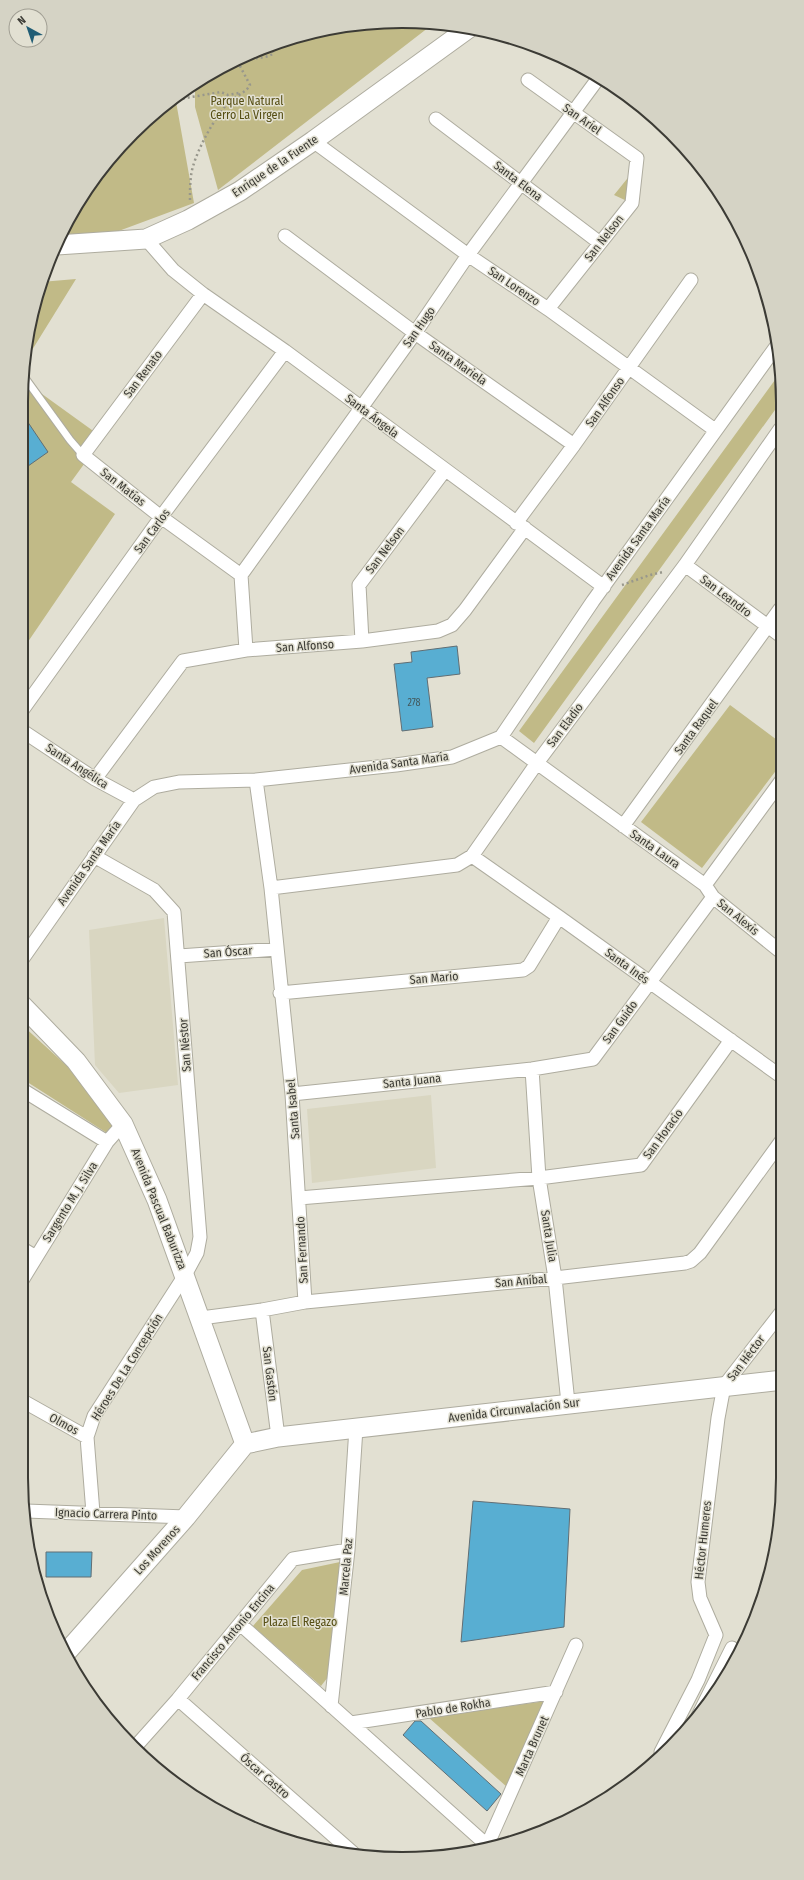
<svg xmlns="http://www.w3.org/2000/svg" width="804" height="1880" font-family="'Fira Sans Condensed',sans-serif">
  <rect width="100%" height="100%" fill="#e2e0d2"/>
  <path fill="#d9d6c1" d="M164,918L178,1085L119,1093L95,1065L89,930Z
    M431,1095L436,1168L312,1183L307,1109Z"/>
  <path fill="#c1ba87" d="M377,22L433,24L218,190L195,107V84L234,60L304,34Z
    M175,96L194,203L116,232L61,236L72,211L116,151Z
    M631,174L627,201L614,195Z
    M76,279L29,355L41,282Z
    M780,373V403L534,743L519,731Z
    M24,381L103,438L71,482L115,514L21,652V402Z
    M730,705L781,743V764L702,868L641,822Z
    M21,1024L67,1066L115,1123L110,1135L21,1078Z
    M340,1562L328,1677L321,1686L253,1626L302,1570Z
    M546,1701L507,1787L428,1717Z"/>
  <path fill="#58aed2" stroke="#616e74" d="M21,412L48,452L21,471Z
    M457,646L460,674L427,678L433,727L402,731L394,664L412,662L411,652Z
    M473,1501L570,1509L564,1627L461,1642Z
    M46,1552H92L91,1577H46Z
    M415,1721H421L501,1794L487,1811L403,1735Z"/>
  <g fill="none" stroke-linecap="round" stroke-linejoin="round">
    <defs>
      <path id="lane" d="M25,378L70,440L83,455"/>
      <path id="street" d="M528,80L637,158L632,203L548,309
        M436,119L600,243
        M313,141L468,255L548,309L715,430
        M285,236L415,333L574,445
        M146,239L173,270L203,294L285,351L604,587
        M203,294L83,455L161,517L241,575
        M516,523L574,445L691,280
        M685,565L781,636
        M241,575L415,333L468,255L597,80
        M241,575L246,650
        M362,641L359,585L445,470
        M21,712L161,517L285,351
        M21,730L95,779L134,800
        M501,737L705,885L713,897L781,952
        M95,779L183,661L246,650L362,641L438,631L452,625L465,610L525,528
        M256,780L271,888L292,1094L305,1302
        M623,826L780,609
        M472,856L559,917L782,1077
        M705,885L781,781
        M271,888L457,865L472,856L537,763L685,565L780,429
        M179,956L277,949
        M21,961L134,800L154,787L179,782L256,780L396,765L452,757L501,737L593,601L778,344
        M280,993L523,970L529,966L559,917
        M532,1069L539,1178L555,1278L568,1403
        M21,1089L107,1142
        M292,1094L532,1069L593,1059L713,897
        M299,1198L539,1178L641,1165L731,1040
        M21,1248L36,1257
        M21,1282L107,1142L123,1124
        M262,1310L278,1437
        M201,1318L262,1310L305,1302L555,1278L685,1263L691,1261L700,1253L782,1140
        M21,1400L87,1437
        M26,1511L186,1517
        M93,1513L87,1437L94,1416L185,1275L197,1253L200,1237L174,912L154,890L94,856
        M240,1624L489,1847
        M178,1699L353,1853
        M331,1706L348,1550L356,1428
        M698,1716L732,1648
        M351,1723L556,1692
        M136,1746L178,1699L293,1559L348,1550
        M661,1752L698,1680L716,1635L700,1598L698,1582L718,1418L724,1386L783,1310
        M486,1848L576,1645"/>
      <path id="secondary" d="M57,245L146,239L188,220L240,191L313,141L469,28
        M21,1004L76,1061L123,1124L157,1200L245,1444
        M245,1444L278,1437L783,1380
        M65,1654L186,1517L245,1444"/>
    </defs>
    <use href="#lane" stroke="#aeac9f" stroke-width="9"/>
    <use href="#street" stroke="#aeac9f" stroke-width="15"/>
    <use href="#secondary" stroke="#aeac9f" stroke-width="21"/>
    <path stroke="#98978c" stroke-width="2.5" stroke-dasharray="2 3" stroke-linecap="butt" d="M168,101L221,92L228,95L239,93
      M190,200C190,192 190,184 191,176C193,156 215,116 229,102C235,96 246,93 250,85L240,66C246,55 264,61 274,53L270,47
      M622,585L650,575L663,572"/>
    <use href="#lane" stroke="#fff" stroke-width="7"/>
    <use href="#street" stroke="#fff" stroke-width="13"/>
    <use href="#secondary" stroke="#fff" stroke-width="19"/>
  </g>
  <g text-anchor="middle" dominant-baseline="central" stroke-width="3" stroke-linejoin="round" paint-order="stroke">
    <g font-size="10" fill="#43585c">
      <text x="414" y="703">278</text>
    </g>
    <g font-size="12" fill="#564e13" stroke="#e2e0d2">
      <text x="247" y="101">Parque Natural<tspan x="247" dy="14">Cerro La Virgen</tspan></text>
      <text x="300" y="1622">Plaza El Regazo</text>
    </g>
    <g font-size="12" fill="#3c3b35" stroke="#e2e0d2">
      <text transform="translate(582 119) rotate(35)">San Ariel</text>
      <text transform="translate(275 166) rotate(-34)">Enrique de la Fuente</text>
      <text transform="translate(518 181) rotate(37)">Santa Elena</text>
      <text transform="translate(604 238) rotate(-52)">San Nelson</text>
      <text transform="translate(514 286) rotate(34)">San Lorenzo</text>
      <text transform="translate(419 327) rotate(-55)">San Hugo</text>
      <text transform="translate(458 363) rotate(35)">Santa Mariela</text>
      <text transform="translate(143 374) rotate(-53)">San Renato</text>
      <text transform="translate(605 402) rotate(-55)">San Alfonso</text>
      <text transform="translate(372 416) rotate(37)">Santa Ángela</text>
      <text transform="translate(123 487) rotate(38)">San Matías</text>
      <text transform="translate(152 531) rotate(-54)">San Carlos</text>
      <text transform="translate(638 538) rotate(-54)">Avenida Santa María</text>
      <text transform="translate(385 550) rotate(-53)">San Nelson</text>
      <text transform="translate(726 596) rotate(37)">San Leandro</text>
      <text transform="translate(305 646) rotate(-4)">San Alfonso</text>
      <text transform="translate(565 725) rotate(-53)">San Eladio</text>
      <text transform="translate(696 727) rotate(-54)">Santa Raquel</text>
      <text transform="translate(399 763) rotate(-8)">Avenida Santa María</text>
      <text transform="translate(77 766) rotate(33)">Santa Angélica</text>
      <text transform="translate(655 849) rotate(35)">Santa Laura</text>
      <text transform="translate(89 863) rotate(-55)">Avenida Santa María</text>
      <text transform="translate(738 917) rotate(39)">San Alexis</text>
      <text transform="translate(228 952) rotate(-4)">San Óscar</text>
      <text transform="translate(627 966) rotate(36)">Santa Inés</text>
      <text transform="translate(434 978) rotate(-5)">San Mario</text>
      <text transform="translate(620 1022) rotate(-54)">San Guido</text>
      <text transform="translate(185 1045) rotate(-94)">San Néstor</text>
      <text transform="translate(412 1081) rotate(-6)">Santa Juana</text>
      <text transform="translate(293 1109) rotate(-95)">Santa Isabel</text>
      <text transform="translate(663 1134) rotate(-54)">San Horacio</text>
      <text transform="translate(70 1202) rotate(-58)">Sargento M. J. Silva</text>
      <text transform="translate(159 1209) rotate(68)">Avenida Pascual Baburizza</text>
      <text transform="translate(549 1236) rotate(81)">Santa Julia</text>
      <text transform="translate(302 1250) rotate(-93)">San Fernando</text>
      <text transform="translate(521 1281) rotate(-5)">San Aníbal</text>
      <text transform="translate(746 1358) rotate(-53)">San Héctor</text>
      <text transform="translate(127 1367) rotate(-58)">Héroes De La Concepción</text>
      <text transform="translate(270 1374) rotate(83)">San Gastón</text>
      <text transform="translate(514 1410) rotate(-7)">Avenida Circunvalación Sur</text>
      <text transform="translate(64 1424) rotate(29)">Olmos</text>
      <text transform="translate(106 1514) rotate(2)">Ignacio Carrera Pinto</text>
      <text transform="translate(703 1540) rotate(-84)">Héctor Humeres</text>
      <text transform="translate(157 1550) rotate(-48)">Los Morenos</text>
      <text transform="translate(346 1567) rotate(-85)">Marcela Paz</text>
      <text transform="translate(233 1632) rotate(-50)">Francisco Antonio Encina</text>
      <text transform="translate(453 1708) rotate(-9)">Pablo de Rokha</text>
      <text transform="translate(532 1746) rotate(-66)">Marta Brunet</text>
      <text transform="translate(265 1776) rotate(41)">Óscar Castro</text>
    </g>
  </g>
  <path d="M0 0H804V1880H0ZM402 28H402A374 374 0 0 1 776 402V1478A374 374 0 0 1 402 1852H402A374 374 0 0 1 28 1478V402A374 374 0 0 1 402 28Z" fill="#d5d3c5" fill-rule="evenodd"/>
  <path fill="none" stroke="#3c3b35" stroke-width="2" d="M402 28H402A374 374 0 0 1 776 402V1478A374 374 0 0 1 402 1852H402A374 374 0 0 1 28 1478V402A374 374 0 0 1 402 28Z"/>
  <g transform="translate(28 28) rotate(320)"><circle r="19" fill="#e2e0d2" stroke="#a09e93"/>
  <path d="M0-3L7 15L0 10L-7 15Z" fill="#215d75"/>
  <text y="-6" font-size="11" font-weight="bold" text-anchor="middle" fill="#3c3b35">N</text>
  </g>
</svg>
